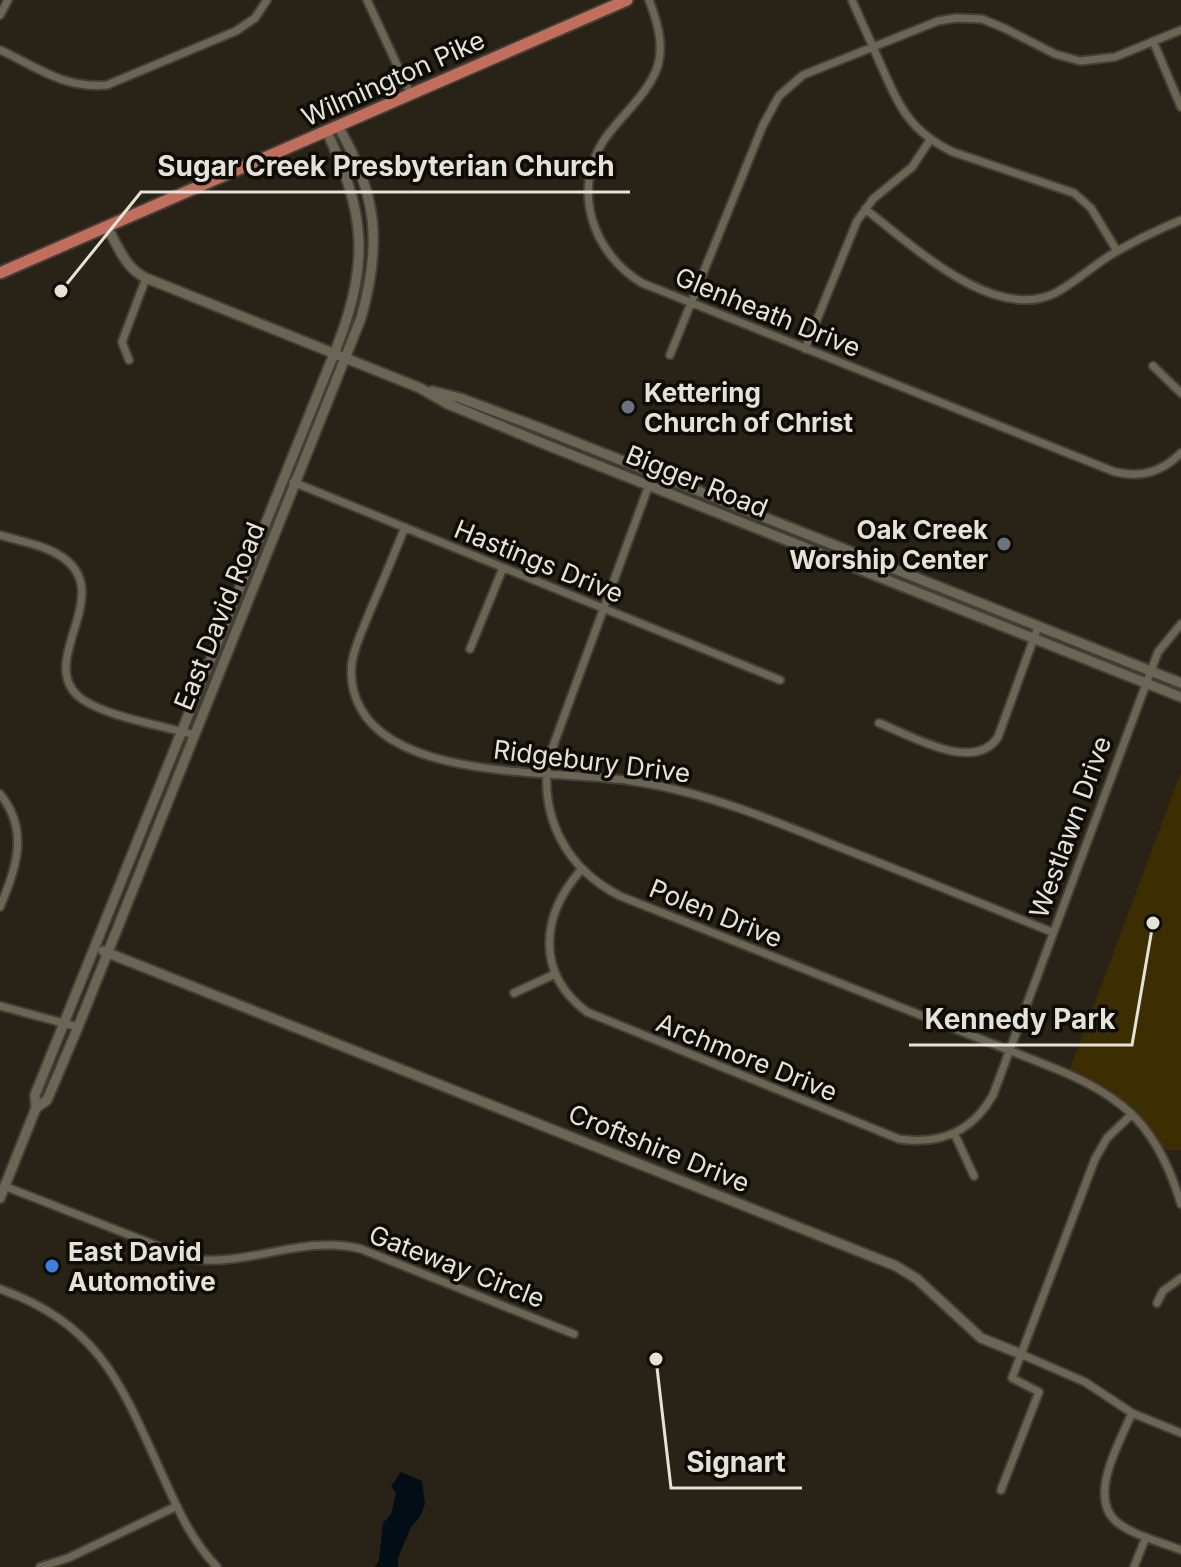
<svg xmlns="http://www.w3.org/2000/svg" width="1181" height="1567" font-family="Inter,sans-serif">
  <rect width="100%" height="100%" fill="#282316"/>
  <path fill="#3c2e00" d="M1181,772V1150H1160L1132,1114L1068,1074Z"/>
  <path fill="#030d15" d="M401,1472L422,1481L425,1504L420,1517L411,1527L398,1558V1567H375L379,1560L383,1523L391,1514L396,1493L391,1486Z"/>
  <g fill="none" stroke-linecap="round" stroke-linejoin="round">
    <defs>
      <path id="street" d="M367,0L411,95
        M649,0C657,21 664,43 658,65C649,94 621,115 604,140C571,190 593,254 642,283L1115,472C1142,478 1162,472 1181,453
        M852,0C861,21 871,42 880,63C899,106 909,131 953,152L1074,193L1091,208L1117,251
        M0,15L8,0
        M1153,41L1181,107
        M0,50C37,67 64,89 107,85L236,31L255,18L267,0
        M865,209C911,244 997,327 1059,291C1076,281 1092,267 1109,256C1132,242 1157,230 1181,220
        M805,349L857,221L873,199L912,167L930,140
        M670,355L763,125L779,96L803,75L938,21L956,18L982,19L1004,28L1055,54L1080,61L1115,57L1181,30
        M129,360L122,342L146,278
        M1153,366L1181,393
        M653,474L548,760C540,819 567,869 620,896L1054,1068C1126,1097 1158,1128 1181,1204
        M293,482L780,680
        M405,527C394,555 382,583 370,611C364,627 355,644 352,662C350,678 353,695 361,709C401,781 559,770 632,781C706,792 775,821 844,849C914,876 983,904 1052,932
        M0,535C19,541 41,544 59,555C119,591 37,659 78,696C101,716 164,726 195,735
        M470,649L503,568
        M879,723C910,735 974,774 998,737L1038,627
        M0,794C30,831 16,868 0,907
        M581,870C541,915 535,973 587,1012L899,1139C941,1145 972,1132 993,1095L1158,652L1181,624
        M514,993L555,974
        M0,1006L78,1027
        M955,1135L974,1176
        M4,1186L191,1259C249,1267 303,1234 361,1249L574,1334
        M0,1289C104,1326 123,1390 166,1483C180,1514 193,1542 217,1567
        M1157,1303L1163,1291L1181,1278
        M1023,1355L1085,1382L1132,1413L1181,1433
        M1132,1413C1120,1442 1086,1498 1118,1523C1135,1536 1161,1542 1181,1550
        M1001,1490L1039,1392L1012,1378L1095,1159L1107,1138L1132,1114
        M40,1567L68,1558L177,1506
        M1134,1567L1146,1537"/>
      <path id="secondary" d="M107,227C118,246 125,268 146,278L420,388L448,404L547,445L1181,697
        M432,391L460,398L540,428L1181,683
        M103,951L896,1266L917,1279L981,1338L1023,1355
        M36,1108L47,1100L78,1027L361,318C382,244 377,194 339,128
        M0,1198L36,1108L35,1095L338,344C370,259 365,212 326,130"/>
      <path id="primary" d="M0,273L627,0"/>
    </defs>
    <use href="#street" stroke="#433f36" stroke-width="11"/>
    <use href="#secondary" stroke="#433f36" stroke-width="13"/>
    <use href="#primary" stroke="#433f36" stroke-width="15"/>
    <use href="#street" stroke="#6b6556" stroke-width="7"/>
    <use href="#secondary" stroke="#6b6556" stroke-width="9"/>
    <use href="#primary" stroke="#c16f5c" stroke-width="11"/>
  </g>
  <g fill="#6b7280" stroke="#0e0c07" stroke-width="3">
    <circle cx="628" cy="407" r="8"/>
    <circle cx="1004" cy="544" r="8"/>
  </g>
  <circle fill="#3f7fe0" stroke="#0e0c07" stroke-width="3" cx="52" cy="1266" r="8"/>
  <g text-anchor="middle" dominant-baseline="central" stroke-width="7" stroke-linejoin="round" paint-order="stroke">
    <g font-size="26" fill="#e5e2da" stroke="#0e0c07">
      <text transform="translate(393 78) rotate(-24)">Wilmington Pike</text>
      <text transform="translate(768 312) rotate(22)">Glenheath Drive</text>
      <text transform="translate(697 481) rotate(22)">Bigger Road</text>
      <text transform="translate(539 561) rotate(22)">Hastings Drive</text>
      <text transform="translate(219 616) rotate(-68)">East David Road</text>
      <text transform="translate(592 761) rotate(7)">Ridgebury Drive</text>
      <text transform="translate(1070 827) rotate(-70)">Westlawn Drive</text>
      <text transform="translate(716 913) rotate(22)">Polen Drive</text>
      <text transform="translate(747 1057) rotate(22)">Archmore Drive</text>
      <text transform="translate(659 1148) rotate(22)">Croftshire Drive</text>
      <text transform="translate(457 1266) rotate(21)">Gateway Circle</text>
    </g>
    <g font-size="26" font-weight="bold" fill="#e5e2da" stroke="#0e0c07" text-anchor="start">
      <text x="644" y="392">Kettering<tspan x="644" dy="30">Church of Christ</tspan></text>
      <text x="988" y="529" text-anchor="end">Oak Creek<tspan x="988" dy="30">Worship Center</tspan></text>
      <text x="68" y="1251">East David<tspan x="68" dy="30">Automotive</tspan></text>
    </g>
  </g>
  <path fill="none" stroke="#e5e2da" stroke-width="3" d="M61 291L141 192H630M1153 923L1132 1045H909M656 1359L671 1488H802"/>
  <g fill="#e5e2da" stroke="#0e0c07" stroke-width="3">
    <circle cx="61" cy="291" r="8"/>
    <circle cx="1153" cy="923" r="8"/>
    <circle cx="656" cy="1359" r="8"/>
  </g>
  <g font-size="28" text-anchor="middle" font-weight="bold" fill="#e5e2da" stroke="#0e0c07" stroke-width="7" stroke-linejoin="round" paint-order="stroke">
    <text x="386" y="176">Sugar Creek Presbyterian Church</text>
    <text x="1020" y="1029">Kennedy Park</text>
    <text x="736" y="1472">Signart</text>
  </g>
</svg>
